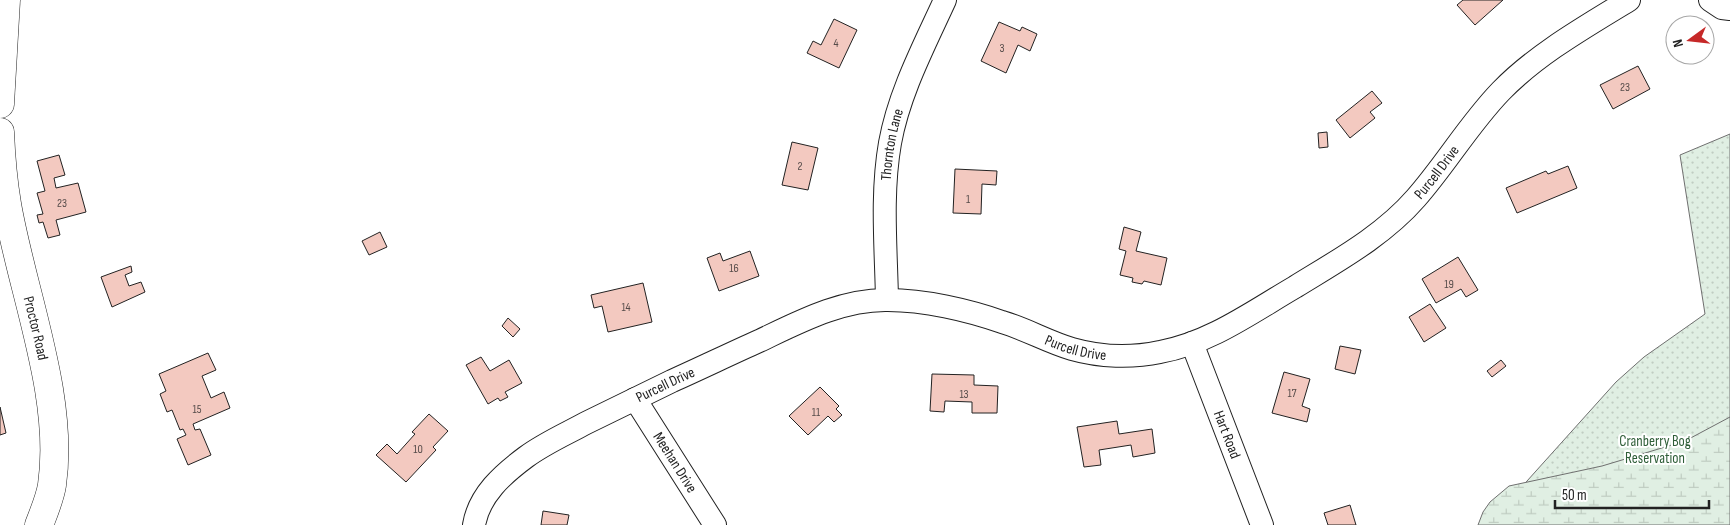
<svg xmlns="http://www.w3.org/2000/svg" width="1730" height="525" font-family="'Sofia Sans Condensed',sans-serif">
  <defs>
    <pattern id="grass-dots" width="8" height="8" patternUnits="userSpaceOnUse" patternTransform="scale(1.25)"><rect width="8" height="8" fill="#e0efe3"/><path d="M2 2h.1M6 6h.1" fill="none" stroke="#c0cdc2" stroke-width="1.8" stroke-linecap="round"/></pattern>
    <pattern id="wetland-marsh" width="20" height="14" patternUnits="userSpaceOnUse" patternTransform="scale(1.25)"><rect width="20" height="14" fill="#e0efe3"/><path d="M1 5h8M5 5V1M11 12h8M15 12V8" fill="none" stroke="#c0cdc2"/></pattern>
  </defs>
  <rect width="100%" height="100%" fill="#fff"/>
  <path fill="url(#grass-dots)" stroke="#6f6f6f" d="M1730,134V525H1493L1527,481L1616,382L1644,357L1705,314L1680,155Z"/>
  <path fill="url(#wetland-marsh)" stroke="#6f6f6f" d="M1730,417V525H1478L1483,512L1490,502L1509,486L1602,466L1685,441Z"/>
  <path fill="#f3c9c0" stroke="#222" d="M1463,0H1503L1475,25L1457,5Z
    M834,19L857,30L839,68L807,53L813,41L821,45Z
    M999,22L1020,31L1022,27L1037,34L1030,51L1018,45L1006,73L981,61Z
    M1638,66L1650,89L1613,109L1600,85Z
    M1372,91L1382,103L1370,112L1375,118L1350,138L1336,120Z
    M1327,132L1328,147L1319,148L1318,133Z
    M792,142L818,148L808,190L782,185Z
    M59,155L65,175L54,178L56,188L78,183L86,212L56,220L60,235L48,238L43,222L39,223L37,215L43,214L37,193L45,191L37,161Z
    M1568,166L1577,188L1517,213L1506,188L1546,171L1548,174Z
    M955,169L997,171L996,185L982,184L981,214L953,213Z
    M1124,227L1141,232L1136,251L1167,258L1161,285L1144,281L1142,284L1132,282L1133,278L1120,275L1126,251L1119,249Z
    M380,232L387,247L369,255L362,241Z
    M750,251L759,276L719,291L707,258L720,253L723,261Z
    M1458,257L1478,290L1466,297L1461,289L1436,303L1422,279Z
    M131,266L132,272L125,275L129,286L141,282L145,292L112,307L101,277Z
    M643,283L652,322L608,332L602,306L594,308L591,295Z
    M1430,304L1446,328L1424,342L1409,317Z
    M508,318L520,329L513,337L502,326Z
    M1340,346L1361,350L1355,374L1335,369Z
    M208,353L216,370L202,376L211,398L224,392L230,408L193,424L195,430L200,429L211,455L188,465L177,439L186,435L183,429L180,430L172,410L167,412L160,394L166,391L159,374Z
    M481,357L490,371L509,360L522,383L505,392L508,397L500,401L498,398L488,404L466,365Z
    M1501,360L1506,366L1492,377L1487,371Z
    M1284,372L1310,379L1302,406L1310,409L1307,422L1272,413Z
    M932,374L974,375V385L998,386L997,413H972V402L945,401L944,412L930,411Z
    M820,387L839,406L836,409L842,415L834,422L828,416L808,435L789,416Z
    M0,407L6,433L0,435Z
    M429,414L448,431L433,447L436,450L406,482L376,455L387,444L397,454L415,434L412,432Z
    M1117,421L1119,434L1152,429L1155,453L1133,457L1131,445L1099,450L1101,465L1084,467L1077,427Z
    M1350,505L1356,525H1328L1324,513Z
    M543,511L569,515L567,525H541Z"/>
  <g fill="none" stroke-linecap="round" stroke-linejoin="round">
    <defs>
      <g id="minor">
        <path d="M1710,0L1722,8L1730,9"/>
        <path id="s1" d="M887,299C886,248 881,194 890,143C899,93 924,46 945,0"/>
        <path id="s2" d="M1192,343L1262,525"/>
        <path id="s3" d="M635,399L715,525"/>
        <path id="s4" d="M474,525C479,495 503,474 526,457C545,443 566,434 586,423C615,409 643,395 672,381C701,368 730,354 759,341C799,322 842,299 888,300C924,300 968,310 1002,322C1026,329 1048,342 1072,349C1100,357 1132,358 1160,352C1210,343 1252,312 1295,287C1337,261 1383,236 1416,198C1446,164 1469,124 1501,91C1537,54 1585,27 1629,0"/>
      </g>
      <g id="major">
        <path d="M0,104L6,0"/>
        <path id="s5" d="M0,132C1,156 3,180 7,204C22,292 65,396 52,485C50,498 44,512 39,525"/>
      </g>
    </defs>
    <use href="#minor" stroke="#222" stroke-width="24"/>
    <use href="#major" stroke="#222" stroke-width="29"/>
    <use href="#minor" stroke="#fff" stroke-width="22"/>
    <use href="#major" stroke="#fff" stroke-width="28"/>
  </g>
  <g text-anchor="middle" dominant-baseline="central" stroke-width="4" stroke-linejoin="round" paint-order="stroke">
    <g font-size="12" fill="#564c4a">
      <text x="836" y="43">4</text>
      <text x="1002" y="48">3</text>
      <text x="1625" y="87">23</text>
      <text x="800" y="166">2</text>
      <text x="968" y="199">1</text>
      <text x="62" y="203">23</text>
      <text x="734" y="268">16</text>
      <text x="1449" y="284">19</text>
      <text x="626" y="307">14</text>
      <text x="1292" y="393">17</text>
      <text x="964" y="394">13</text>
      <text x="197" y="409">15</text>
      <text x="816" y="412">11</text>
      <text x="418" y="449">10</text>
    </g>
    <g font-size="15" fill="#222" stroke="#fff">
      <text stroke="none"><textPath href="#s1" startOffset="155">Thornton Lane</textPath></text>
      <text stroke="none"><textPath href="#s4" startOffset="1100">Purcell Drive</textPath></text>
      <text stroke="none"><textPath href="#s5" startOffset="200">Proctor Road</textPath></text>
      <text stroke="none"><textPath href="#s4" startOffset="680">Purcell Drive</textPath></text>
      <text stroke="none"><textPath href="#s4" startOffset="245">Purcell Drive</textPath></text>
      <text stroke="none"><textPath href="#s2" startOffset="98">Hart Road</textPath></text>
      <text stroke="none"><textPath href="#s3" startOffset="75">Meehan Drive</textPath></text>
    </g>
    <g font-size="15" fill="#2f5e38" stroke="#fff">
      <text x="1655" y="441">Cranberry Bog<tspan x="1655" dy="17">Reservation</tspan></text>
    </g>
  </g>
  <g transform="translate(1690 40) rotate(255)"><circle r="24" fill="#ffffff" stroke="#a7a7a7"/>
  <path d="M0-4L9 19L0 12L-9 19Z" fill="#c62828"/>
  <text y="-8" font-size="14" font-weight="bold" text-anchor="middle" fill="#222222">N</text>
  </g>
  <path d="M1555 500v8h154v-8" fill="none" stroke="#222222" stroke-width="2.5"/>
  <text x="1562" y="500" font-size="15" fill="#222222" stroke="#ffffff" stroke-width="4" paint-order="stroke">50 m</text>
</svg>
